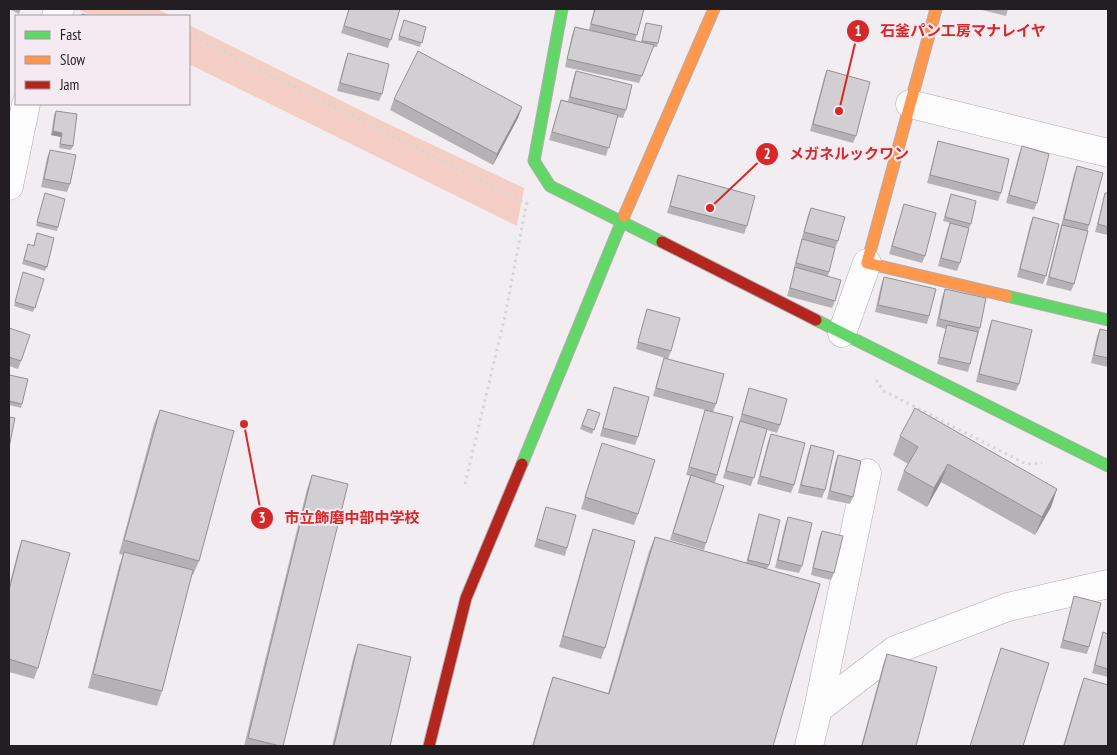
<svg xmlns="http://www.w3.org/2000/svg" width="1117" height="755" font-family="'PT Sans Narrow','Noto Sans JP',sans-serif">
  <rect width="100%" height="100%" fill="#f2edf1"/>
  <path fill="#f4cec4" d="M77,9H157L172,16H92Z
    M189,25L382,121L524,188L517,226L189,64Z"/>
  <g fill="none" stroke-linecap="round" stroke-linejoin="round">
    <defs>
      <path id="street" d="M56,16L60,9
        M910,104L1108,153
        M9,186L26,104
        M842,333L867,263
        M818,709L867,473
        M809,746L818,709L895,650L1008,607L1108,584"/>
      <path id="fast" d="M562,9L534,161L550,186L662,242
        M1007,296L1108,320
        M816,320L1108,466
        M522,464L624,216"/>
      <path id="slow" d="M936,9L867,263L1007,296
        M624,216L714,9"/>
      <path id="jam" d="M662,242L816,320
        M429,746L466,598L522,464"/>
    </defs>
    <use href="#street" stroke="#b1acb0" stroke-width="29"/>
    <use href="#fast" stroke="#b1acb0" stroke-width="13"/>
    <use href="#slow" stroke="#b1acb0" stroke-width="13"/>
    <use href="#jam" stroke="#b1acb0" stroke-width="13"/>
    <path stroke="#d7d4d6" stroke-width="3" stroke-dasharray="2.5 4" stroke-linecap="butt" d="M139,9L154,16
      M189,34L530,205
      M876,380L884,391L1026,464L1042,463
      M465,484L505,316L527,201"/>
    <use href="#street" stroke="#fdfcfd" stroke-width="28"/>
    <use href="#fast" stroke="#63d668" stroke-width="11"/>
    <use href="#slow" stroke="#ff974d" stroke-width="11"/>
    <use href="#jam" stroke="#b3261e" stroke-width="11"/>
  </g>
  <path fill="#b5b2b5" d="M9,9H21L19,14Z
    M349,9H400L388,48L341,33Z
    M594,9H644L635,41L641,43L646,23L658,43L657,47H653L639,83L565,67L572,35L575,27L589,30Z
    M982,9H1008L1006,16L982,10Z
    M404,20L426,27L420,47L398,40Z
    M348,53L382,94L379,101L337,91L345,61Z
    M827,70L856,136L853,143L810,131L824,78Z
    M576,71L626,110L623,118L617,117L606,156L549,140L561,100L568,101L573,79Z
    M394,99L522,107L518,118L493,165L390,110Z
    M56,111L73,146L71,150L59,148L61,137L51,135L54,115Z
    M938,141L1001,193L998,201L927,183L936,149Z
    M1022,146L1037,203L1034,210L1006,203L1019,154Z
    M50,150L70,184L67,192L41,187L47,158Z
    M1077,166L1089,225L1074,284L1071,291L1046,285L1074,174Z
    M678,175L747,226L744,234L667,213Z
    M45,193L58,227L57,231L36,226Z
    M1105,193H1108V235L1095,232L1103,201Z
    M951,194L971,224L969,228L943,221Z
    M904,204L925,256L922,263L889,254Z
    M811,208L838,241L835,249L828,276L835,301L832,308L787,296L794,272L793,271L808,215Z
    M1033,217L1046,276L1043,284L1017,277L1030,225Z
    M950,223L960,263L957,271L938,266L947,231Z
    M36,237L47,267L45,271L22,264L28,244L33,246Z
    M22,276L44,279L33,312L14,306Z
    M884,277L929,316L927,324L875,312L881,285Z
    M945,289L980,328L968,372L937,364L946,329L936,326L942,297Z
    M647,309L671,351L668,359L636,349Z
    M992,320L1019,384L1016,391L976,382L989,328Z
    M9,328L21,361L18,369L9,366Z
    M1100,329L1108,331V367L1091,363L1097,336Z
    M664,358L716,404L713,412L717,475L715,483L706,543L704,550L670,540L690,476L686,475L705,410L653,396Z
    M9,375L22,404L21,408L9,405Z
    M614,387L638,437L635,445L600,436Z
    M749,388L780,425L777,433L767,430L751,486L723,478Z
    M588,409L600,413L592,434L580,429Z
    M160,410L199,561L193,575L192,574L162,691L157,706L88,688L119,566L123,555L119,554L154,424Z
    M771,434L794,485L791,493L757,484L768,442Z
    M900,436L1057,489L1051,507L1035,535L941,482L927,507L897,490L904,471L908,464L893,455Z
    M602,443L638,514L634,525L581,509Z
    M811,445L825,490L822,498L798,493L808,453Z
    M838,455L853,497L850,504L827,499L835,463Z
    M312,475L283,746H244L307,489Z
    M546,507L567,548L565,556L534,547Z
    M759,514L769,565L767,569L773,746H532L548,691L553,677L608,693L649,551L655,537L746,563L757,522Z
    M788,517L802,566L799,573L775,568L785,525Z
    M593,529L605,648L601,659L559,647L589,540Z
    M822,531L834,573L831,580L811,575L819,538Z
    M22,540L38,668L34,679L9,672V586L18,551Z
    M1074,596L1089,647L1087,654L1060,648L1072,604Z
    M1103,632L1108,634V677L1092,673Z
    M358,644L390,746H332L354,655Z
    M1001,648L1023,746H970L997,660Z
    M887,654L916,746H861L883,665Z
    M1084,678L1108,746H1063L1079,692Z"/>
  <path fill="#939194" d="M522,107L518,118L493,165L497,154Z
    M53,131L62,133L61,137L51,135Z
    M948,464L941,482L927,507L934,488Z
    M1057,489L1051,507L1035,535L1042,517Z"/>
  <path fill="#d2cfd3" stroke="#939194" d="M349,9H400L391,40L344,26Z
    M595,9H644L637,35L591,24Z
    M82,14L91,16H82Z
    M404,20L426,27L422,43L399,36Z
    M646,23L662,26L658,43L642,41Z
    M575,27L654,45L642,76L567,59Z
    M418,51L522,107L497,154L394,99Z
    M348,53L389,64L382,94L340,83Z
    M827,70L870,82L856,136L813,124Z
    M576,71L632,85L626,110L570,97Z
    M561,100L618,115L609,148L552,132Z
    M56,111L77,114L73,146L60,144L62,133L53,131Z
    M938,141L1009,159L1001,193L930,175Z
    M1022,146L1049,154L1037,203L1009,195Z
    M50,150L76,155L70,184L44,179Z
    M1077,166L1103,173L1089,225L1064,219Z
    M678,175L755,196L747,226L670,206Z
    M45,193L65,199L58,227L37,222Z
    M1105,193H1108V227L1098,224Z
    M951,194L976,201L971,224L945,217Z
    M904,204L936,213L925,256L892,246Z
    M811,208L845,217L838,241L804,232Z
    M1033,217L1059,224L1046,276L1020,269Z
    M950,223L969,228L960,263L941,258Z
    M1062,225L1088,231L1074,284L1049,277Z
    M37,233L54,238L47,267L24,260L28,244L34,246Z
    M802,239L835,248L829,272L796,263Z
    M795,267L841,280L835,301L790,288Z
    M23,272L44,279L35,308L15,302Z
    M884,277L936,289L929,316L878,305Z
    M945,289L986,298L980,328L939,319Z
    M647,309L680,318L671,351L638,342Z
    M992,320L1032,330L1019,384L979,374Z
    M947,325L978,332L970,364L939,357Z
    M9,328L30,335L21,361L9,357Z
    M1100,329L1108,331V358L1094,355Z
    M664,358L724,374L716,404L656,388Z
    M9,375L28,379L22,404L9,401Z
    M614,387L649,397L638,437L603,428Z
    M749,388L787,399L780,425L742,414Z
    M915,408L1057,489L1042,517L948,464L934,488L904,471L918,447L900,436Z
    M588,409L600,413L594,430L582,425Z
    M160,410L234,431L199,561L124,540Z
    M705,410L733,417L717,475L689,467Z
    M9,417L15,418L9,448Z
    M740,421L767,429L754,478L726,471Z
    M771,434L805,443L794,485L760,476Z
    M602,443L655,460L638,514L585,497Z
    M811,445L834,451L825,490L801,485Z
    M838,455L861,461L853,497L830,491Z
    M312,475L348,484L283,746H280L248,738Z
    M691,475L724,486L706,543L673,533Z
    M546,507L576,515L567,548L537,539Z
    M759,514L780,520L769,565L748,560Z
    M788,517L812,523L802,566L778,560Z
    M593,529L635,541L605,648L563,636Z
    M822,531L843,536L834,573L813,568Z
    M655,537L820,584L773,746H533L553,677L609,694Z
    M22,540L70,553L38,668L9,659V590Z
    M124,552L193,570L162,691L93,674Z
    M1074,596L1101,603L1089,647L1063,640Z
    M1103,632L1108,634V669L1095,665Z
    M358,644L411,657L390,746H334Z
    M1001,648L1049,663L1023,746H970Z
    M887,654L937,667L916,746H862Z
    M1084,678L1108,685V746H1064Z"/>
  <path fill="none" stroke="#d62828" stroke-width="2" d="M839 111L858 31M710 208L767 154M244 424L262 518"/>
  <g fill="#d62828" stroke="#f5eaf2" stroke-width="2">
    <circle cx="839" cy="111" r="5"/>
    <circle cx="710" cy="208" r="5"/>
    <circle cx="244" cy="424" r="5"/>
    <circle cx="858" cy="31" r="12"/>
    <circle cx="767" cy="154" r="12"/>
    <circle cx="262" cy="518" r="12"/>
  </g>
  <g font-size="15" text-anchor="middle" font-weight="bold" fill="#fff">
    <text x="858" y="36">1</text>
    <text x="767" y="159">2</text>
    <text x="262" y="523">3</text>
  </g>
  <g font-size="15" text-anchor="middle" font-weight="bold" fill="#d62828" stroke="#f5eaf2" stroke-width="4" stroke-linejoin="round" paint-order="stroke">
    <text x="963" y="36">石釜パン工房マナレイヤ</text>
    <text x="849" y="159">メガネルックワン</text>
    <text x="352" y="523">市立飾磨中部中学校</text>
  </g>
  <rect width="1117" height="755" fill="none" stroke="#221e21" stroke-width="20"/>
  <rect x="15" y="15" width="175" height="90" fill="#f5eaf2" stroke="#a1989e"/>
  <rect x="25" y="31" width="25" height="8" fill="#63d668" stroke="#a1989e"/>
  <text x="60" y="40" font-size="15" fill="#221e21">Fast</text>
  <rect x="25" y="56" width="25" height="8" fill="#ff974d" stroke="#a1989e"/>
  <text x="60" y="65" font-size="15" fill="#221e21">Slow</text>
  <rect x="25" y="81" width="25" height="8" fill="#b3261e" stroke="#a1989e"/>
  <text x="60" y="90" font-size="15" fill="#221e21">Jam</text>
</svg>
